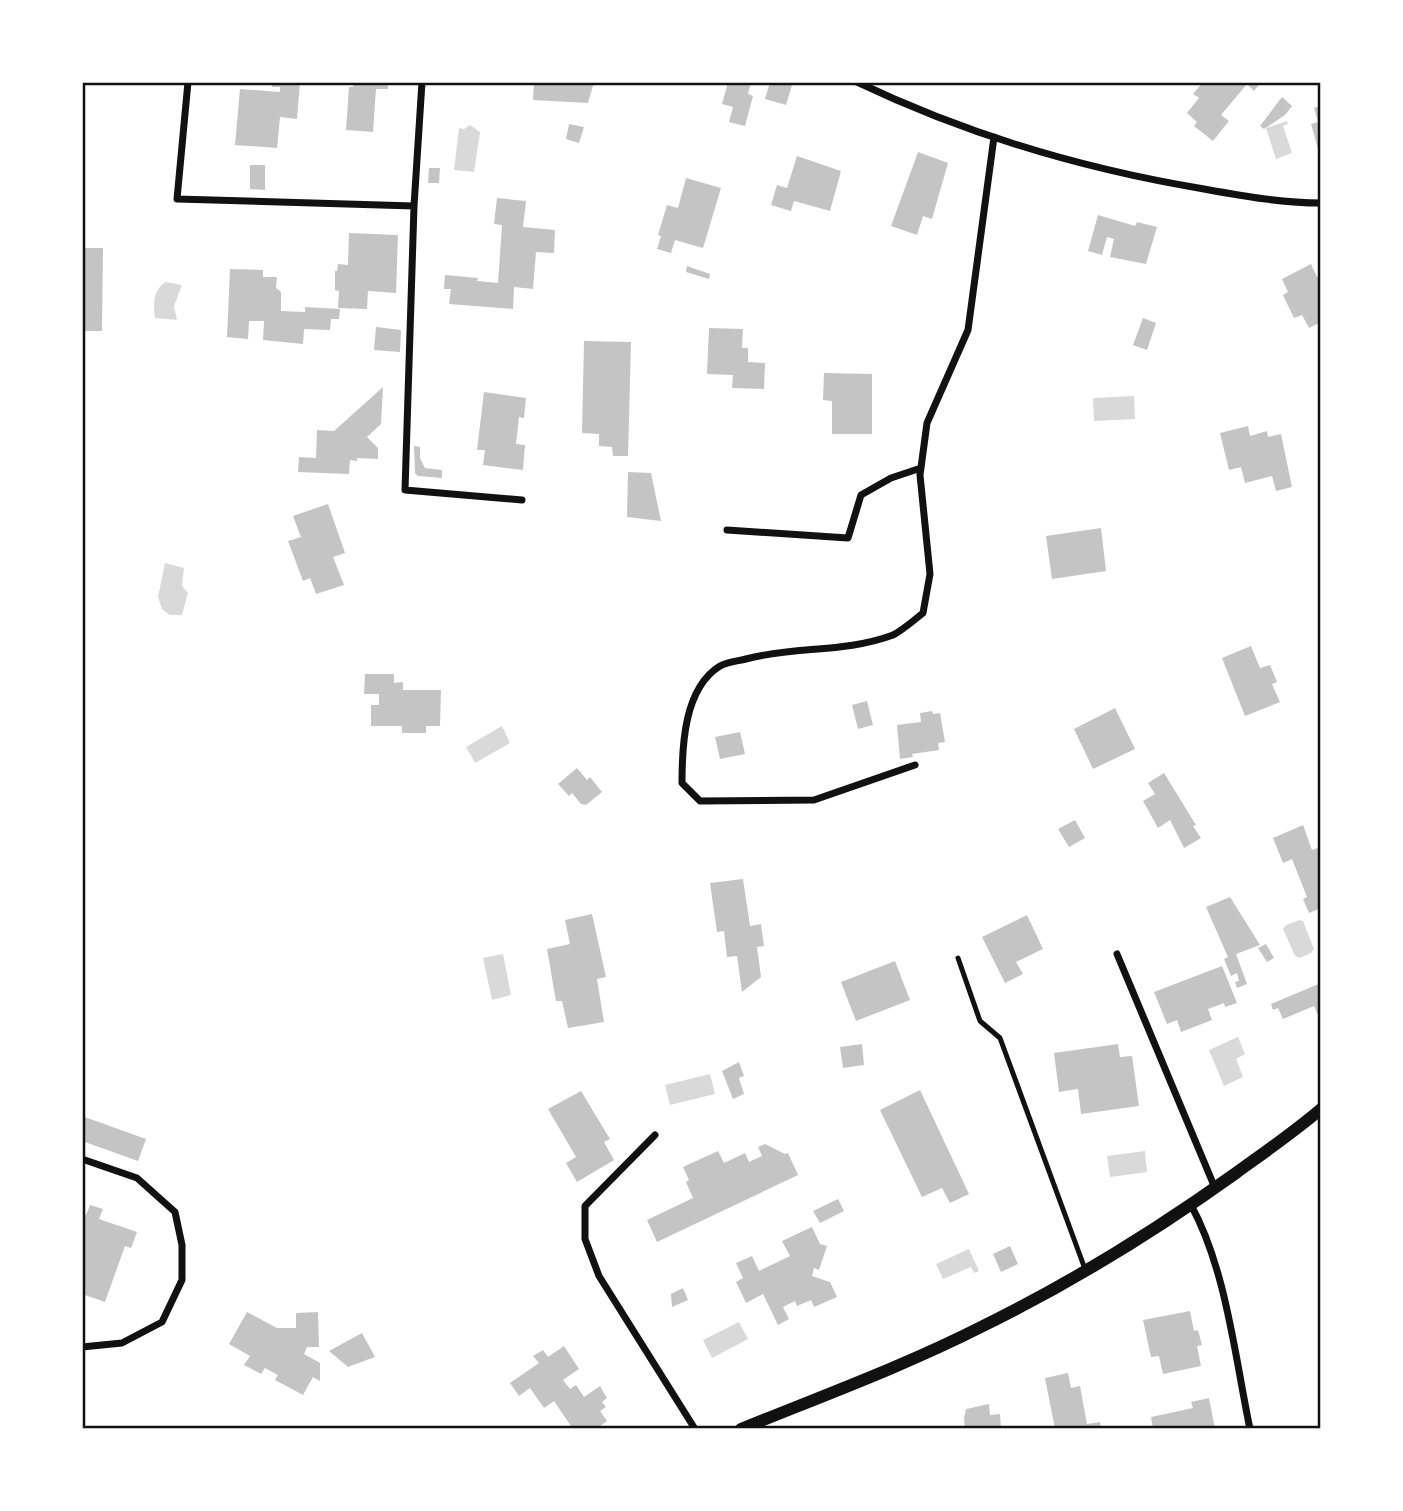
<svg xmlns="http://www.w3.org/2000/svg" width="1403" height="1511" font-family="'Archivo Narrow',sans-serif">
  <rect width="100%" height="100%" fill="#fff"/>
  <path fill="#d9d9d9" d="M1287,121L1288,124L1283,126L1292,153L1276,159L1266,128Z
    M470,125L480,132L474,172L454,170L459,128L464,129Z
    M166,282L182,285L174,306L177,320L155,318C153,305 153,289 166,282Z
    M1134,396L1135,419L1094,421L1093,398Z
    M165,563L184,568L182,586L188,593L182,615H170L162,609L158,597Z
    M502,726L510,743L475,763L466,747Z
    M1300,920L1303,921L1314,949L1311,953L1300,958L1295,956L1283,929L1286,925Z
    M503,954L511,995L492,1000L483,958Z
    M1238,1037L1245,1054L1236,1059L1243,1077L1224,1086L1209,1050Z
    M710,1074L715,1094L670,1105L665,1085Z
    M1145,1151L1147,1172L1110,1177L1107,1156Z
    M969,1249L979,1271L974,1273L971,1267L943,1279L936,1264Z
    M739,1322L748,1339L712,1358L703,1340Z"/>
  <path fill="#c4c4c4" d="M273,82H300L297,119L280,117L277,148L235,145L240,89L280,92V87H272Z
    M354,82H388V89H376L373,132L346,130L349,87H353Z
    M534,82H594L588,103L533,100Z
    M728,82H751L748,94L753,96L745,126L729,122L733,107L722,104Z
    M770,82H793L786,105L765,99Z
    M1203,82H1261L1254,91L1247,84L1221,115L1229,121L1213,141L1194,126L1197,122L1187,113L1199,98L1193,94Z
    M1282,97L1292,106L1285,115L1264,129L1260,126Z
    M1321,106V156H1320L1311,124L1318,122L1314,108Z
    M569,124L584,127L579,143L566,139Z
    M918,152L948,163L932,219L923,216L917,235L891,226Z
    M797,156L841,171L830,211L794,201L791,211L771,205L777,185L787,188Z
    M250,165H265V190L250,189Z
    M429,168H440L439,183H428Z
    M686,178L721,188L703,248L675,240L671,253L657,249L661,236L658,235L667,205L678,208Z
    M497,198L526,201L523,227L555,230L554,253L536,252L533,289L514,287L513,309L449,304L451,289H444L445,275L478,278L477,281L498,283L502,225L494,224Z
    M1098,215L1135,226L1137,222L1157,227L1146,264L1110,257L1114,239L1107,237L1102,255L1088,251Z
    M349,233L398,235L396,293L368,291L367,309L338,308L339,291L335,290V271H337L338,264L348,265Z
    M82,248H103L102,331H82Z
    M1311,264L1317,277L1321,274V322L1309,328L1302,315L1294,318L1283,295L1288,292L1282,279Z
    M687,266L710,274L709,279L686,272Z
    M230,269L263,270V277H277L276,288L281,292V311L305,312V307L340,309L339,319H331L330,330L304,329L303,344L263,340L264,321H249L248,339L227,337Z
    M1143,318L1156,323L1147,350L1133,345Z
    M376,327L401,330L400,352L374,350Z
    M709,328L743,329L742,348H748V362L765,363L764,389L732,388L733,375L707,374Z
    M584,341L631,342L628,456H613L612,447L599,446V434L582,433Z
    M824,373L872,374V434H832V401L823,400Z
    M383,387L381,424L367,437L378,448V459L357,458V461L350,460L349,474L298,472L299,457L316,458L317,430L334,431Z
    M484,392L526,398L524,418L519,417L516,444L525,445L523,470L483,465L485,450H477Z
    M1248,426L1250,436L1267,431L1268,437L1281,434L1292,487L1276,491L1272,476L1245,483L1241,467L1229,470L1220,433Z
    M414,446L420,447V458L425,468L442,470V478L418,476L415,473Z
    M628,472L651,473L661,521L627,517Z
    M328,504L345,553L333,557L344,585L316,594L310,578L303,581L288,541L301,537L293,516Z
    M1101,528L1106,571L1052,579L1046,536Z
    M1251,646L1260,668L1270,665L1277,682L1272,684L1280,702L1245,716L1222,658Z
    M365,674H394V683L403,682V690H441L440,726H426V733H402V726H371V705H379V694H364Z
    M867,701L873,725L858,729L852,705Z
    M1115,708L1135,749L1093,769L1074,729Z
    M932,711L933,714L940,713L945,742L938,743L939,750L912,754L913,757L900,759L897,725L921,722L920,713Z
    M740,732L745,754L720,759L715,737Z
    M577,768L587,780L590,777L602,792L586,805L581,804L572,793L569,796L558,784Z
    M1164,773L1196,825L1193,826L1201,838L1184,848L1170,820L1158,828L1143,801L1155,794L1148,783Z
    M1075,820L1085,838L1069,847L1058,829Z
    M1303,825L1312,850L1321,847V908L1309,913L1303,899L1307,897L1292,859L1283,863L1273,838Z
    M743,879L750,926L761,924L764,946L757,947L761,977L742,992L737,956L727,957L724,931L717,932L710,883Z
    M1230,897L1260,945L1236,954L1247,984L1237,988L1235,982L1239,981L1237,973L1231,976L1224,959L1228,957L1206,907Z
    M592,914L606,977L597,979L604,1022L568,1028L562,1001H556L547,949L570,944L565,920Z
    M1027,915L1043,949L1016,962L1023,974L1005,983L982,937Z
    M1266,944L1274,958L1267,962L1258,948Z
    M895,961L910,1000L856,1021L841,982Z
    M1222,966L1237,1003L1225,1007L1224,1003L1208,1009L1212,1020L1181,1032L1177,1020L1167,1024L1154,992Z
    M1321,983V1021L1314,1006L1283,1019L1278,1008L1273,1010L1271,1004Z
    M862,1044L864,1065L843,1068L840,1047Z
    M1118,1044L1120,1057L1132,1056L1139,1106L1081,1114L1078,1089L1059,1092L1054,1053Z
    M739,1062L744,1076L739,1078L744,1094L733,1099L722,1071Z
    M920,1090L969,1194L950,1203L942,1188L922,1197L880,1110Z
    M581,1091L610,1139L604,1142L614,1160L577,1182L566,1163L576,1157L548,1109Z
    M82,1116L146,1139L138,1161L82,1141Z
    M765,1144L785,1154L788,1153L798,1175L657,1242L647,1220L693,1198L686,1182L689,1180L683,1167L718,1151L724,1163L745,1153L749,1162L762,1156L758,1147Z
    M838,1199L844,1211L820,1223L813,1211Z
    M90,1205L103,1209L99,1219L137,1232L131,1248L125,1246L105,1302L82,1294V1213L86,1215Z
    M812,1227L820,1244L827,1246L819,1270L814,1268L812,1276L830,1282L837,1297L814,1307L811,1300L797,1306L795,1301L783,1307L789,1319L778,1325L763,1294L746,1303L736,1282L743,1278L736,1263L752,1256L759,1271L790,1256L782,1241Z
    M1010,1246L1018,1264L1001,1272L993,1254Z
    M683,1288L688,1300L672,1307L671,1294Z
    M1190,1311L1194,1331L1198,1330L1202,1345L1197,1346L1201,1366L1163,1374L1159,1356L1151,1357L1143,1320Z
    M247,1312L277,1328H296V1313L318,1312L319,1347H307L304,1354L320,1363V1381L313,1377L303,1395L275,1380L278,1375L265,1368L261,1374L244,1365L250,1356L229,1344Z
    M362,1333L375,1357L348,1367L329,1351Z
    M564,1346L579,1369L563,1380L570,1389L576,1385L584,1397L600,1386L607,1398L602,1402L606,1407L600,1411L607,1421L596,1429H573L554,1401L544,1408L530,1388L519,1396L510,1383L539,1363L533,1356L543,1350L548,1357Z
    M1068,1373L1071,1388L1080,1386L1087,1424L1100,1422L1101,1429H1055L1045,1378Z
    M1209,1398L1215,1429H1153L1151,1417L1193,1408L1191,1402Z
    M989,1404L990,1415L1000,1414L1001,1429H965L964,1418L966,1409Z"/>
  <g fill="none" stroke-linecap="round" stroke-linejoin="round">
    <path stroke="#111" stroke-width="5" d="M958,958L980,1021L1000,1038L1085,1269"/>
    <path stroke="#111" stroke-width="7" d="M188,82L177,199L414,206
      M422,82L414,206L405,490L522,500
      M857,82C968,135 1083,169 1204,189C1243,196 1281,203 1321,203
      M727,530L848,538L861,495L891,478L921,468
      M915,765L814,800L700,801L682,783C682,746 684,688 720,666C727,662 738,661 746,659C794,646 845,653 893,635C903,630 914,620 923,613L930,574L920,475L927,423L968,330L994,137
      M1117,954L1215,1188
      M655,1135L585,1206V1239L599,1276L695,1429
      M82,1159L137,1178L175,1212L182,1245V1280L162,1322L122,1343L82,1347
      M1191,1205C1226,1269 1235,1357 1250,1429"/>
    <path stroke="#111" stroke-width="12" d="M741,1429C822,1396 904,1366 981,1327C1071,1283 1155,1231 1236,1173C1265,1152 1294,1132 1321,1109"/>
  </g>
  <rect width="1403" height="1511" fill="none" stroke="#ffffff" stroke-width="168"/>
  <rect x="84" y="84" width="1235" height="1343" fill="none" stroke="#111" stroke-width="2.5"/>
</svg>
